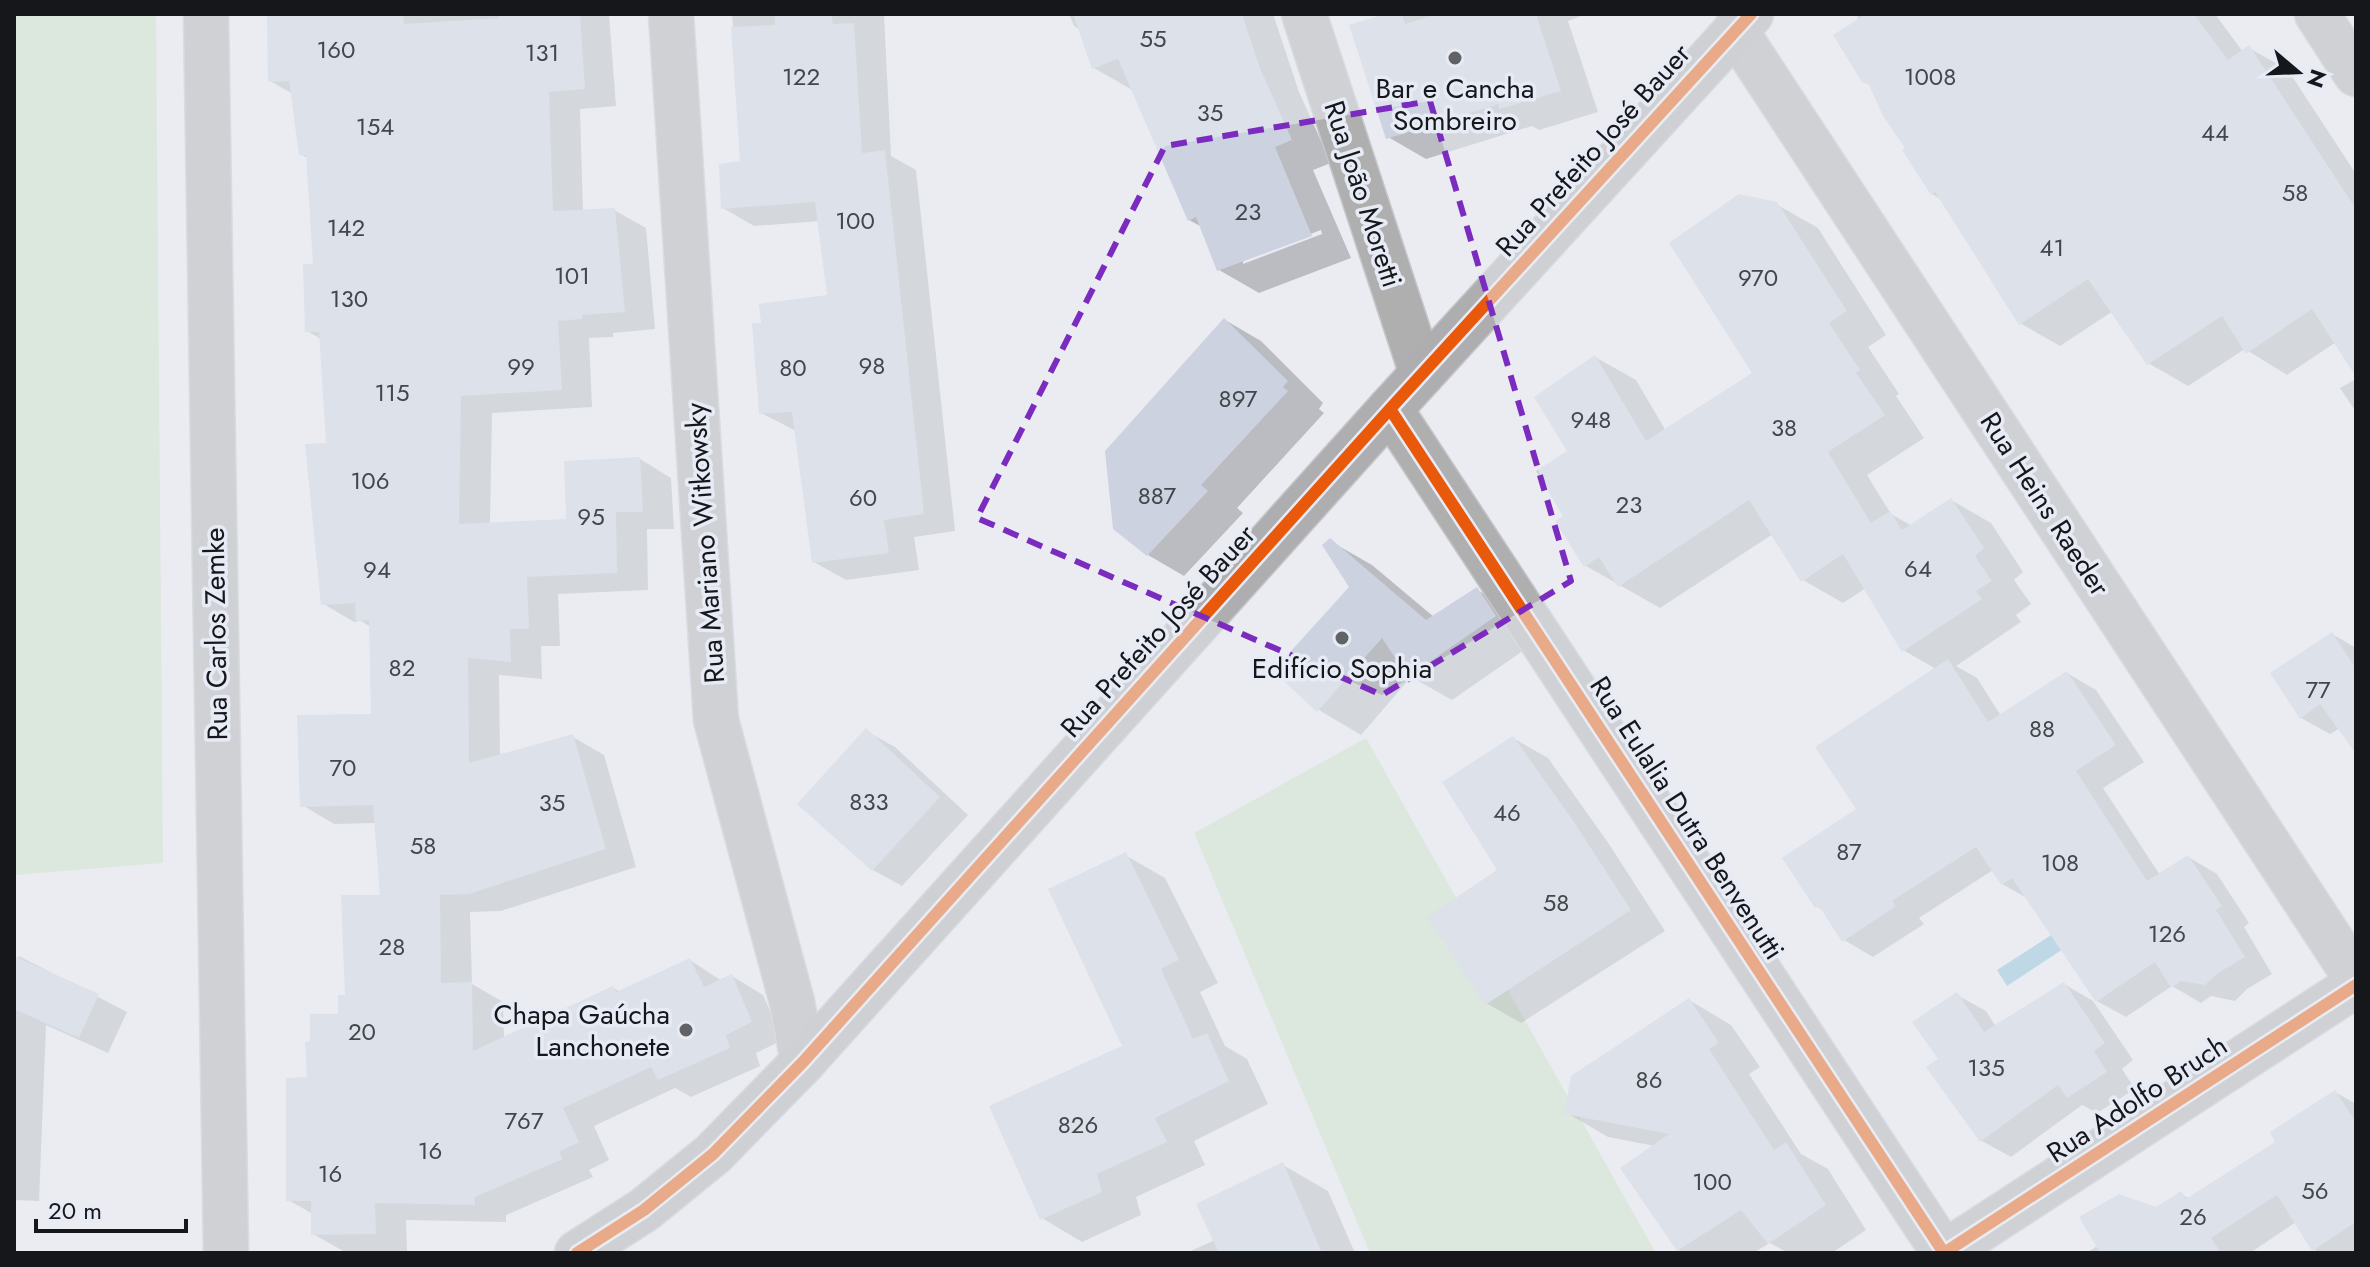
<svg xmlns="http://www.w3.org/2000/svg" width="2370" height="1267" font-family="Jost,sans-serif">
  <rect width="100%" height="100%" fill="#eaecf2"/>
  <path fill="#cde2c5" d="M14,14H156L163,863L14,875Z
    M1366,738L1656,1253H1370L1194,833Z"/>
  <path fill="#8cbfd7" d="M2059,930L2069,945L2007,986L1997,970Z"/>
  <path fill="#0003" fill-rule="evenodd" d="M269,14H609L616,106L580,109L583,212L614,210L646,228L655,329L613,333V337L589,338L592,407L492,413L490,524L569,521L640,459L671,478L674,529H647L648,590L558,594L560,646H541L542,679L499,675L500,757L573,737L604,755L636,867L501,911L470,912L472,984L503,1002L504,1039L613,988L621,992L690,960L722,981L732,976L763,995L783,1040L756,1053L760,1066L691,1097L675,1088L594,1126L609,1160L589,1170L593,1177L506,1215V1222L406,1220L407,1251L345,1252L313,1234V1214L288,1200L309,1079L312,1043L340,1016L382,897L376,823L334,824L302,805L373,716L371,627L361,621L354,622L322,603L328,445L321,339L307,331L315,266L308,158L300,154L293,94L270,81Z
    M732,14H884L891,156L916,170L955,531L914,537L919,570L846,580L814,562L796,431L761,413L764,325L829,297L820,221L754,226L723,208L742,162Z
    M1069,14H1273L1299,92L1331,163L1313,170L1351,258L1259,293L1219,270L1202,227L1189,220L1134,91L1094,68L1081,30L1074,26ZM1321,230L1322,234L1243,264V260Z
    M1389,14H1586L1568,21L1598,112L1539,130L1532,126L1426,159L1388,137Z
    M1862,14H2215L2243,52L2249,48L2288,70L2356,174V373L2336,342L2287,375L2245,349L2188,386L2148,363L2113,311L2060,346L2020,323L1942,200L1932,194L1908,148L1857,17Z
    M1776,204L1818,228L1886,335L1868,347L1899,394L1896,396L1924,438L1867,475L1891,514L1912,526L1951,500L1991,523L2023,572L2014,580L2031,604L2016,615L2021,622L1956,666L1977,678L2001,716L2067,673L2096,690L2144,762L2103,788L2160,875L2188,857L2217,874L2249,923L2244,927L2272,974L2247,989L2235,1001L2211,996L2201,1003L2172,986L2126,1017L2097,1001L2029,899L2002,884L1993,870L1919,918L1924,924L1873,957L1844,940L1825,911L1816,906L1859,809L1936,669L1903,650L1866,588L1843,603L1803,580L1773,534L1660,608L1586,566L1565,517L1570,452L1595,357L1636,380L1666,431L1755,373Z
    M1225,320L1261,341L1323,403L1319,409L1324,413L1237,508L1243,513L1184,576L1148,555Z
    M2356,379V412L2340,388Z
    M1330,541L1372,565L1434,617L1477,590L1520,614L1537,641L1452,700L1411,677L1361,735L1319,710L1352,587Z
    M2332,634L2356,648V740L2340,728L2330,734L2301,718Z
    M866,731L895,747L968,815L902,886L873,870Z
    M1513,738L1548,758L1609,844L1665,931L1521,1023L1486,1003Z
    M1125,855L1165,878L1218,983L1200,992L1225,1046L1247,1059L1268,1104L1194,1141L1205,1165L1136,1197L1141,1215L1082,1242L1042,1218L1124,1047Z
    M19,956L127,1012L108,1053L46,1025L39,1201L14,1200V967Z
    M2064,984L2093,1001L2133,1060L2122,1069L2135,1089L2097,1113L2082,1105L2011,1157L1982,1141L1940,1060L1957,995L1986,1011L1996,1027Z
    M1689,1000L1731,1025L1760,1067L1749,1074L1801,1154L1828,1169L1866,1230L1832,1253H1788L1770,1243L1753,1253H1684L1678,1250L1655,1146L1608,1137L1567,1113Z
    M2335,1092L2356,1104V1253H2320L2313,1249L2296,1222L2250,1253H2086L2181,1194L2190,1199L2278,1142Z
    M1283,1165L1328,1191L1355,1253H1186L1215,1240Z"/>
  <path fill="#ccd2df" d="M267,14H403L404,24L499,18V14H580L585,89L549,92L553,211L615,208L625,312L582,315V319L558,321L562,390L461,396L459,524L566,519L564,461L640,457L643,512H616L617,573L527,577L529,629H510L511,662L468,658L469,763L573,734L606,849L469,894L440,895L441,983L472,982L473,1051L613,986L616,992L690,958L704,987L732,974L752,1022L726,1035L730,1048L658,1080L651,1067L563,1108L579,1142L559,1152L563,1159L475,1197V1205L375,1203L376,1234L311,1235V1201H286V1078L307,1077L305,1042L310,1041V1014H338V995H345L341,895H380L373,805L300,807L297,715L371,714L369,620L356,621L355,603L321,605L305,444L326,443L319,332H305L303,264H313L306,155H299L289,81L268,82Z
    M831,14L833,24L854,23L862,153L885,150L924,514L884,520L889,553L812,563L792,412L759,414L752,323H761L759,304L827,295L815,202L721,209L719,164L740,161L731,27L775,25V16Z
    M1073,14H1242L1260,68L1292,140L1275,147L1312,236L1217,271L1196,217L1188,221L1118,59L1092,69Z
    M1385,14H1402L1405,24L1437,14H1536L1561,91L1499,109V104L1386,139L1349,25Z
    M1866,14H2194L2228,60L2249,45L2356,209V377L2312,309L2246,354L2222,316L2147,365L2088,279L2019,325L1935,192L1931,195L1902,150L1905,148L1883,116L1869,85L1862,82L1833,35Z
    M1739,194L1777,202L1847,311L1829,323L1860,370L1856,373L1885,415L1828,452L1871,523L1890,511L1902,530L1951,498L1984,548L1975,556L1992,581L1976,591L1982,599L1902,652L1843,554L1801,582L1749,500L1618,587L1599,557L1584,567L1555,521L1563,516L1536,471L1567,451L1534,397L1595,355L1646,441L1752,373L1669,243Z
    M1224,318L1288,381L1283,387L1288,391L1201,485L1208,491L1147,556L1113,529L1105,451Z
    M1330,538L1426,620L1477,587L1496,616L1408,677L1382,638L1317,712L1273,671L1349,587L1322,545Z
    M2332,632L2356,669V754L2320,704L2300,719L2270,673Z
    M1948,659L1988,722L2067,671L2116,745L2076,771L2147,881L2188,855L2222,906L2216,910L2245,957L2218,973L2205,985L2181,981L2171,988L2155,962L2096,1002L2012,878L2001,885L1976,847L1892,901L1896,906L1842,942L1819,906L1815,908L1782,858L1856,809L1815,747Z
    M866,728L940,797L872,871L797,804Z
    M1513,736L1574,822L1631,910L1485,1005L1427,917L1497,870L1442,782Z
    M1126,852L1179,960L1161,969L1193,1039L1207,1033L1229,1081L1155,1118L1167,1142L1097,1174L1102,1192L1040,1220L989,1106L1122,1046L1048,889Z
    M14,956L99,994L79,1038L14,1009Z
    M2064,982L2105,1043L2094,1051L2107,1072L2067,1098L2058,1085L1980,1142L1926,1067L1938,1059L1912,1022L1957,992L1984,1032Z
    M1689,998L1719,1043L1709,1049L1774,1150L1786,1142L1826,1205L1768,1244L1741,1210L1677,1251L1620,1168L1669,1134L1564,1114L1571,1076Z
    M2335,1090L2356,1122V1222L2312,1251L2277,1195L2211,1238L2221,1253H2100L2079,1217L2119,1194L2156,1207L2181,1191L2186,1199L2275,1142L2270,1132Z
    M1283,1162L1322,1253H1219L1196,1204Z"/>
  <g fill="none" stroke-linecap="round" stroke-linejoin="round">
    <defs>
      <path id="street" d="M206,14L226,1253
        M671,14L716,720L792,1002L803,1062
        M1304,14L1422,374
        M2317,14L2356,74
        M1735,30L2356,978
        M1390,409L1944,1253L2356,985"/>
      <path id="secondary" d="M577,1253L644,1210L713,1154L803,1062L1390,409L1751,14"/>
    </defs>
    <use href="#street" stroke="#c4c6ca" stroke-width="47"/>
    <use href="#secondary" stroke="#c4c6ca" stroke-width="47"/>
    <use href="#street" stroke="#afafb0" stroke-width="44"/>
    <use href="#secondary" stroke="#aeaeb0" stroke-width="44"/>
    <defs>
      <path id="cycleway" d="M1390,409L1944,1253L2356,985
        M577,1253L644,1210L713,1154L803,1062L1390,409L1751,14"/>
    </defs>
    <use href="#cycleway" stroke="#e7ebf5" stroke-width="17"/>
    <use href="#cycleway" stroke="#e8590c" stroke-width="12"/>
  </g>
  <path d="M0 0H2370V1267H0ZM1430,101L1571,581L1382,695L977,518L1165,146Z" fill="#eaecf2" fill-opacity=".55" fill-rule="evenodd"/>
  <path fill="none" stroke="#7b2cbf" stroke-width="6" stroke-dasharray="16 10" stroke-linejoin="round" d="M1430,101L1571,581L1382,695L977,518L1165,146Z"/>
  <g fill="#606266" stroke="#e7ebf5" stroke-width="3">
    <circle cx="1455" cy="58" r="8"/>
    <circle cx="1342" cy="638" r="8"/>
    <circle cx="686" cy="1030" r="8"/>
  </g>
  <g text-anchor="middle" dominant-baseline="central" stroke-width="7" stroke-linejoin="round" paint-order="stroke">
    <g font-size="24" fill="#43464b">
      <text x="1153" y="38">55</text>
      <text x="336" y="49">160</text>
      <text x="542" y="52">131</text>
      <text x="801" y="76">122</text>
      <text x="1930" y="76">1008</text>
      <text x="1210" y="112">35</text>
      <text x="375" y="126">154</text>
      <text x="2215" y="132">44</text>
      <text x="2295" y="192">58</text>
      <text x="1248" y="211">23</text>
      <text x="855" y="220">100</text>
      <text x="346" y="227">142</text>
      <text x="2052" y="247">41</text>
      <text x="572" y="275">101</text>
      <text x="1758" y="277">970</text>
      <text x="349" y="298">130</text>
      <text x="872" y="365">98</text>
      <text x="521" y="366">99</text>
      <text x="793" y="367">80</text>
      <text x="392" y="392">115</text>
      <text x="1238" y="398">897</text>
      <text x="1591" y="419">948</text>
      <text x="1784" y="427">38</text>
      <text x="370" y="480">106</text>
      <text x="1157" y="495">887</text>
      <text x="863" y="497">60</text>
      <text x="1629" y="504">23</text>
      <text x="591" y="516">95</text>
      <text x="1918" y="568">64</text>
      <text x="377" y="569">94</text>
      <text x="402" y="667">82</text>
      <text x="2318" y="689">77</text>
      <text x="2042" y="728">88</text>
      <text x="343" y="767">70</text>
      <text x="869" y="801">833</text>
      <text x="552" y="802">35</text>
      <text x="1507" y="812">46</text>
      <text x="423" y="845">58</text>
      <text x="1849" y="851">87</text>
      <text x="2060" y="862">108</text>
      <text x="1556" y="902">58</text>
      <text x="2167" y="933">126</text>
      <text x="392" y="946">28</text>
      <text x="362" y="1031">20</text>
      <text x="1986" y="1067">135</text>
      <text x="1649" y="1079">86</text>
      <text x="524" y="1120">767</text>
      <text x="1078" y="1124">826</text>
      <text x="430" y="1150">16</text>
      <text x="330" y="1173">16</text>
      <text x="1712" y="1181">100</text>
      <text x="2315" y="1190">56</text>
      <text x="2193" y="1216">26</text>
    </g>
    <g font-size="28" fill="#15171a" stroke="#e7ebf5">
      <text x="1455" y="88">Bar e Cancha<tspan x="1455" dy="32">Sombreiro</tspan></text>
      <text x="1342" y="668">Edifício Sophia</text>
      <text x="670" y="1014" text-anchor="end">Chapa Gaúcha<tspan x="670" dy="32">Lanchonete</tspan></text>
    </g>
    <g font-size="28" fill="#15171a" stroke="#e7ebf5">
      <text transform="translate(1593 150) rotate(-48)">Rua Prefeito José Bauer</text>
      <text transform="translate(1363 194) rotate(72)">Rua João Moretti</text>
      <text transform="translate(2045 504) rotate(57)">Rua Heins Raeder</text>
      <text transform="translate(705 543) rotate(-94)">Rua Mariano Witkowsky</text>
      <text transform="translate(1158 631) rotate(-48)">Rua Prefeito José Bauer</text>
      <text transform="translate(216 634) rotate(-91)">Rua Carlos Zemke</text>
      <text transform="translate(1687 818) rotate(57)">Rua Eulalia Dutra Benvenutti</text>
      <text transform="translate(2137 1099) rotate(-33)">Rua Adolfo Bruch</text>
    </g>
  </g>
  <rect width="2370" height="1267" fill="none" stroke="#15171a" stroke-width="32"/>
  <g transform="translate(2298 72) rotate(109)" stroke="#e7ebf5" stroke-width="6" paint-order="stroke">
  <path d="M0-6L14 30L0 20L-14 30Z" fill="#15171a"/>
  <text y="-12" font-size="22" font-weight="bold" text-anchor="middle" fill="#15171a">N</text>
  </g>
  <path d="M36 1219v12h150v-12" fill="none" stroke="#15171a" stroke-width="4"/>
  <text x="48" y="1219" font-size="24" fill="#15171a" stroke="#e7ebf5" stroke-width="6" paint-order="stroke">20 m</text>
</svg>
